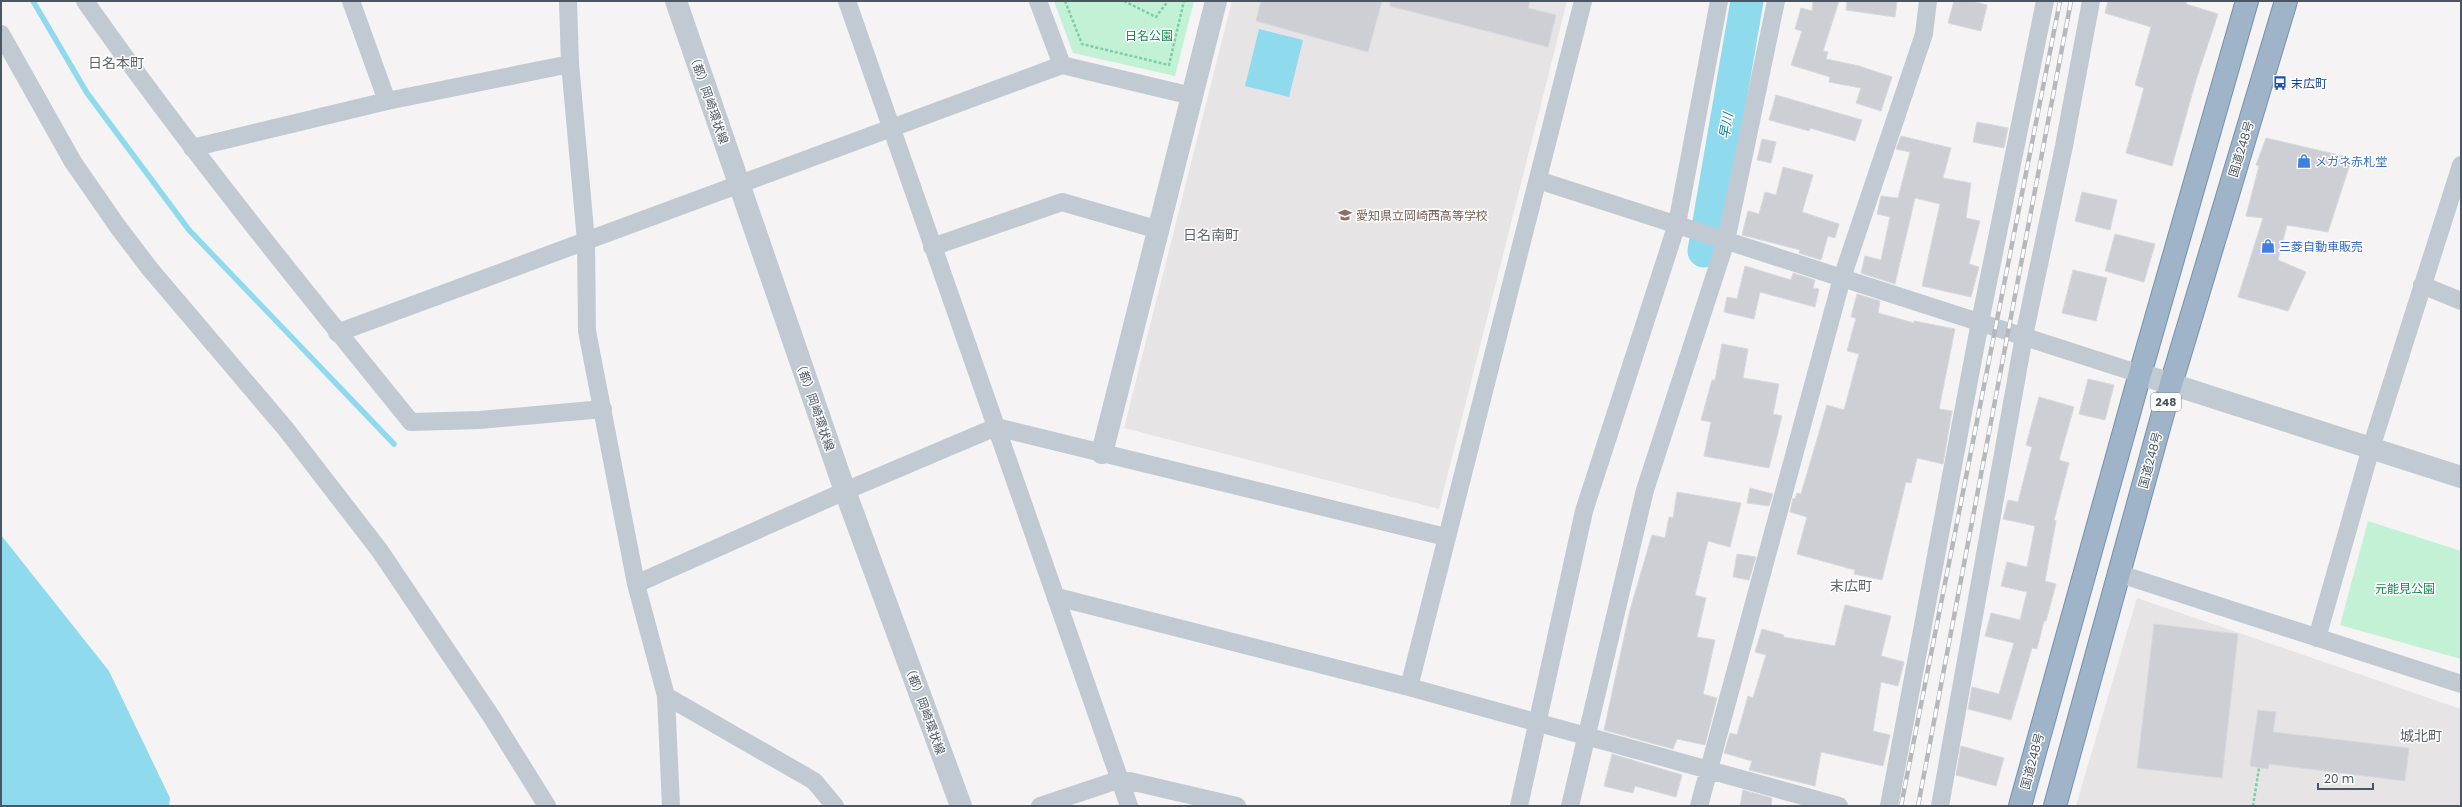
<svg xmlns="http://www.w3.org/2000/svg" width="2462" height="807" font-family="Poppins,'Noto Sans JP',sans-serif">
  <rect width="100%" height="100%" fill="#f5f3f3"/>
  <path fill="#e6e4e5" d="M1232,1H1567L1439,509L1124,428Z
    M2137,598L2461,709V806H2076Z"/>
  <path fill="#c3f1d5" d="M1054,1H1194L1175,76L1073,53Z
    M2368,521L2461,551V659L2340,625Z"/>
  <path fill="#90daee" d="M1259,29L1303,40L1289,97L1245,86Z
    M1,535L109,671L170,798L169,806H1Z"/>
  <g fill="none" stroke-linecap="round" stroke-linejoin="round">
    <path stroke="#90daee" stroke-width="5.5" d="M33,1L87,93L189,230L394,444"/>
    <path stroke="#90daee" stroke-width="33" d="M1704,251L1747,1"/>
  </g>
  <path fill="#cdcfd5" stroke="#d7d9de" d="M1261,1H1382L1368,52L1256,21Z
    M1390,1H1530L1528,8L1556,15L1548,47L1390,6Z
    M1813,1H1839L1823,51L1828,52L1826,59L1859,66L1892,77L1881,111L1856,103L1861,88L1829,82L1830,77L1791,65L1802,31L1795,29L1801,8L1812,11Z
    M1847,1H1897L1895,17L1846,10Z
    M1954,1H1972L1987,5L1981,31L1948,23Z
    M2108,1H2187L2186,4L2218,14L2196,80L2172,166L2126,153L2144,88L2135,85L2151,27L2105,13Z
    M1776,95L1862,120L1855,141L1810,128L1809,131L1769,120Z
    M1977,122L2008,128L2004,148L1973,142Z
    M1901,136L1951,148L1943,178L1971,183L1966,218L1980,221L1969,264L1979,267L1971,297L1922,286L1940,204L1915,198L1895,284L1861,273L1865,256L1881,260L1890,217L1877,214L1881,196L1898,198L1910,152L1896,149Z
    M2266,138L2352,158L2328,232L2287,225L2278,260L2306,272L2288,311L2238,297L2263,218L2246,216L2259,166L2256,165Z
    M1762,139L1776,142L1771,163L1757,160Z
    M1783,167L1813,175L1802,212L1839,224L1835,238L1828,236L1821,260L1799,253L1800,250L1742,235L1748,211L1759,214L1765,192L1776,195Z
    M2082,192L2117,200L2110,230L2075,221Z
    M2115,234L2155,244L2144,282L2105,271Z
    M1745,266L1791,280L1793,273L1815,280L1813,288L1819,289L1815,307L1760,292L1754,319L1724,312L1727,297L1737,299Z
    M2073,270L2107,278L2096,321L2062,313Z
    M1857,294L1880,301L1878,313L1914,323V321L1955,329L1939,409L1952,411L1943,464L1917,458L1911,483L1906,482L1882,580L1854,574L1855,570L1797,554L1807,517L1790,512L1793,498L1795,499L1797,493L1801,494L1827,405L1844,410L1859,354L1847,351L1856,318L1851,317Z
    M1722,344L1748,349L1743,378L1779,384L1773,414L1782,416L1769,468L1704,456L1711,422L1701,420L1712,380H1715Z
    M2088,379L2114,385L2105,420L2079,414Z
    M2039,397L2074,407L2059,460L2069,463L2054,520L2056,521L2045,581L2056,584L2046,621H2044L2037,649L2032,648L2011,720L1968,709L1972,687L1999,694L2014,643L1985,636L1991,613L2020,620L2027,592L2001,586L2007,562L2027,567L2035,526L2003,519L2008,500L2018,502L2032,447L2026,445Z
    M1750,488L1773,494L1769,506L1747,503Z
    M1677,492L1741,503L1730,547L1708,541L1695,595L1706,598L1697,637L1715,640L1703,694L1717,698L1705,745L1677,739L1673,749L1604,730L1630,610L1652,535L1665,538L1669,517L1673,518Z
    M1737,554L1756,557L1749,580L1733,577Z
    M1845,605L1891,616L1881,656L1904,662L1898,686L1881,682L1873,731L1890,735L1883,766L1821,752L1815,786L1749,770L1752,761L1724,753L1730,733L1737,735L1748,696L1753,698L1766,655L1755,652L1762,629L1784,635L1783,637L1835,646Z
    M2154,624L2238,634L2222,778L2137,768Z
    M2258,710L2276,712L2273,732L2409,748L2405,781L2269,764L2268,769L2250,766Z
    M1961,746L2004,758L1996,786L1956,775Z
    M1612,754L1682,775L1676,797L1635,786L1633,793L1604,786Z
    M1743,790L1772,798L1771,806H1740Z"/>
  <g fill="none" stroke-linecap="round" stroke-linejoin="round">
    <defs>
      <path id="trunk" d="M2020,806L2140,374L2247,1
        M2055,806L2171,384L2286,1"/>
    </defs>
    <use href="#trunk" stroke="#7690ad" stroke-width="24"/>
    <path stroke="#7ad0a6" stroke-width="2.5" stroke-dasharray="3 2" stroke-linecap="butt" d="M1065,1L1082,44L1169,65L1184,1
      M1124,1L1156,17L1168,1
      M2253,806L2259,768"/>
    <path stroke="#c1cad2" stroke-width="18" d="M85,1C187,146 299,284 411,422L480,420L603,409
      M351,1L387,101
      M568,1L570,64L586,241L587,331L636,584L666,696L671,806
      M847,1L1129,806
      M1038,1L1062,65
      M1,34L73,162L118,227L150,269L285,428L380,551L491,716L547,806
      M192,148L387,101L570,64
      M1538,180L2140,374
      M932,247L1062,202L1159,230
      M2422,285L2461,301
      M337,333L1062,65L1192,96
      M2120,574L2461,684
      M636,584L845,491L996,427L1446,537
      M1057,597L1409,687L1839,806
      M2317,638L2371,448L2461,165
      M1409,687L1583,1
      M666,696L814,781L835,806
      M1040,806L1121,779L1237,806
      M1519,806L1584,511L1677,224L1719,1
      M1570,806L1645,490L1726,241L1776,1
      M1699,806L1842,278L1924,34L1928,1
      M1889,806L1980,322L2045,1
      M1940,806L2024,336L2064,146L2091,1"/>
    <path stroke="#c1cad2" stroke-width="22" d="M676,1L845,491L961,806
      M2140,374L2461,477
      M1102,453L1216,1"/>
    <use href="#trunk" stroke="#9fb4c9" stroke-width="22"/>
    <defs>
      <path id="rail" d="M1901,806L2060,1
        M1918,806L2071,1"/>
    </defs>
    <use href="#rail" stroke="#b5b8bd" stroke-width="4.5"/>
    <use href="#rail" stroke="#fff" stroke-width="3" stroke-dasharray="9" stroke-linecap="butt"/>
  </g>
  <defs>
    <symbol id="bus-bare" viewBox="-9 -9 18 18"><path d="M-5-6H5V4H4V6H2V4H-2V6H-4V4H-5ZM-3.5-4V0h7V-4ZM-3.5 1.2v1.5H-2V1.2ZM2 1.2v1.5H3.5V1.2Z" fill="#1a4fb4" stroke="#fff" stroke-width="2.5" paint-order="stroke"/></symbol>
    <symbol id="shop-bare" viewBox="-9 -9 18 18"><path d="M-5-2.5h2.3a2.7 3.5 0 0 1 5.4 0H5L5.5 6h-11ZM-1.5-2.5h3a1.5 2.3 0 0 0-3 0Z" fill="#3f7fe0" stroke="#fff" stroke-width="2.5" paint-order="stroke"/></symbol>
    <symbol id="school-bare" viewBox="-9 -9 18 18"><path d="M0-5L7-2L0 1L-7-2ZM-4 1L0 2.5L4 1V4Q0 6-4 4Z" fill="#8d6e63" stroke="#fff" stroke-width="2.5" paint-order="stroke"/></symbol>
  </defs>
  <g fill-rule="evenodd">
    <use href="#bus-bare" x="2270" y="73" width="20" height="20"/>
    <use href="#shop-bare" x="2294" y="151" width="20" height="20"/>
    <use href="#school-bare" x="1335" y="205" width="20" height="20"/>
    <use href="#shop-bare" x="2258" y="236" width="20" height="20"/>
  </g>
  <g text-anchor="middle" dominant-baseline="central" stroke-width="3" stroke-linejoin="round" paint-order="stroke">
    <rect fill="#fff" stroke="#808990" stroke-width="1" x="2151" y="393" width="30" height="18" rx="3"/>
    <g font-size="11" font-weight="bold" fill="#4a5661">
      <text x="2166" y="402">248</text>
    </g>
    <g font-size="12" fill="#17864f" stroke="#fff">
      <text x="1149" y="35">日名公園</text>
      <text x="2405" y="588">元能見公園</text>
    </g>
    <g font-size="12" fill="#164399" stroke="#fff" text-anchor="start">
      <text x="2291" y="83">末広町</text>
    </g>
    <g font-size="12" fill="#4a5661" stroke="#fff">
      <text transform="translate(709 98) rotate(71)">（都）岡崎環状線</text>
      <text transform="translate(2241 149) rotate(-73)">国道248号</text>
      <text transform="translate(815 405) rotate(71)">（都）岡崎環状線</text>
      <text transform="translate(2150 460) rotate(-75)">国道248号</text>
      <text transform="translate(925 709) rotate(70)">（都）岡崎環状線</text>
      <text transform="translate(2032 761) rotate(-75)">国道248号</text>
    </g>
    <g font-size="12" fill="#366cbe" stroke="#fff" text-anchor="start">
      <text x="2315" y="161">メガネ赤札堂</text>
      <text x="2279" y="246">三菱自動車販売</text>
    </g>
    <g font-size="12" fill="#785e54" stroke="#fff" text-anchor="start">
      <text x="1356" y="215">愛知県立岡崎西高等学校</text>
    </g>
    <g font-size="13" font-style="italic" fill="#0c7c9b" stroke="#fff">
      <text transform="translate(1726 126) rotate(-80)">早川</text>
    </g>
    <g font-size="14" fill="#5f6368" stroke="#fff">
      <text x="116" y="63">日名本町</text>
      <text x="1211" y="235">日名南町</text>
      <text x="1851" y="586">末広町</text>
      <text x="2421" y="736">城北町</text>
    </g>
  </g>
  <rect width="2462" height="807" fill="none" stroke="#4a5661" stroke-width="4"/>
  <path d="M2318 783v6h55v-6" fill="none" stroke="#4a5661" stroke-width="2"/>
  <text x="2324" y="783" font-size="12" fill="#4a5661" stroke="#ffffff" stroke-width="3" paint-order="stroke">20 m</text>
</svg>
